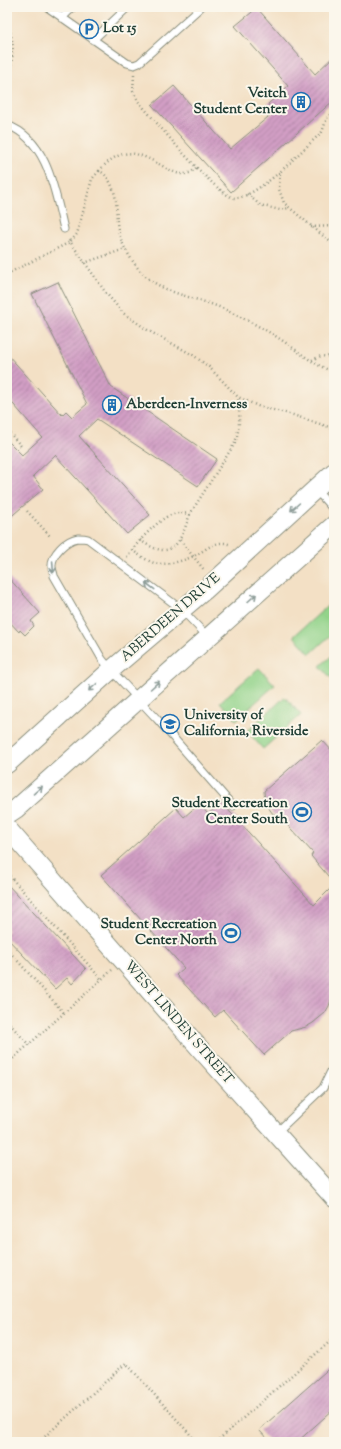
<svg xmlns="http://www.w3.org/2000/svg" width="341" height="1449" font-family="'Sorts Mill Goudy',serif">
  <defs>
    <pattern id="building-hatch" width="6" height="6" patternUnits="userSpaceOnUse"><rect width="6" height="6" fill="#d19ec4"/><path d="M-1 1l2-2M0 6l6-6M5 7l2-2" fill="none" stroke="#a982a0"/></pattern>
  </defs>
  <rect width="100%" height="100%" fill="#fbf7ec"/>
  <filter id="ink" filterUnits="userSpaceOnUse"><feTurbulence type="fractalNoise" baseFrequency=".025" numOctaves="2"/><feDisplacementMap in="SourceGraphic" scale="8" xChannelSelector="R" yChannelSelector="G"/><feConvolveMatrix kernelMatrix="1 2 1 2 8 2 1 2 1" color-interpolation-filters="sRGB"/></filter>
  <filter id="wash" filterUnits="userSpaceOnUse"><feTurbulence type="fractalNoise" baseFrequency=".012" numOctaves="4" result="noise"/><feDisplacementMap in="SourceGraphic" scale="16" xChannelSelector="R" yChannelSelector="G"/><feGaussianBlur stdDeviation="0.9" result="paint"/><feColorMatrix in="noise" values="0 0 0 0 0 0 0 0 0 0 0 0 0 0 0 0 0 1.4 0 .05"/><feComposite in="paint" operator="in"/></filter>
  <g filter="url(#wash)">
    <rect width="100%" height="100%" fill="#f3e0c5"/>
    <path fill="#93d38a" stroke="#59885f" d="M332,602L334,605V632L310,654L294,636Z
      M334,654V681L320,666Z
      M259,668L275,685L236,720L220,702Z
      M285,697L301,715L263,749L247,731Z"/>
    <g id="blocks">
      <path fill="url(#building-hatch)" d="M257,8L315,74L334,56V100L231,192L152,105L174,86L230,149L274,112L268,104L288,86L235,26Z
        M58,282L111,387L217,459L198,486L97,419L79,436L150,515L127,534L55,455L33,476L43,489L7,520V440L22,455L42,437L7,397V354L62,415L66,411L72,417L87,404L32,294Z
        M7,576L40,613L31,621L34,626L25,635L20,630L19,632L7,619Z
        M322,740L334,753V883L311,856L313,853L281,818L273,814L265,803L264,791Z
        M222,803L314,905L334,885V991L329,1006L325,1013L313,1023L306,1027L291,1031L264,1055L223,1010L215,1017L176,975L184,968L101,875L176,808L184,817L199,804L208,814Z
        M7,884L86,969L72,984L67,978L55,989L7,938Z
        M334,1364V1409L297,1442H270L259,1430Z"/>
    </g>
  </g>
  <g filter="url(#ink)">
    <use href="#blocks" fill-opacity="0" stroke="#898e7c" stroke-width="1"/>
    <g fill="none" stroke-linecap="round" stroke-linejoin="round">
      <defs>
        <path id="service" d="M47,7L127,63L134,65L139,63L201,7
          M62,18L73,7
          M93,40L128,7
          M7,125C48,140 55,192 64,229
          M315,489L334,510
          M208,637L181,609L88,539C85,538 81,538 78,538C66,540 51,554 52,567C52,570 54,573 54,576L102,659L111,670L157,719L233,806
          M276,1133L323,1088L334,1065"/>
        <path id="tertiary" d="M7,764L111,670L204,591L334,472
          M7,813H10L16,809L334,525
          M7,828L202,1051L334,1198"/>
      </defs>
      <use href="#service" stroke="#898e7c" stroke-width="9"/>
      <use href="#tertiary" stroke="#898e7c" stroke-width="20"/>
      <path stroke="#898e7c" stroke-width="2.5" stroke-dasharray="1 3" stroke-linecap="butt" d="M7,25C17,46 12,60 7,82
        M134,75L133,91L138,101C152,117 217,197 235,198C248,198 270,180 280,172
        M334,112L327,118L322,132L280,172L279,189L284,203L334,245
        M99,171C124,143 139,153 168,169C174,172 181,176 188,173C191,173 194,170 196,168
        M247,194L260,205L280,210L289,208
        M311,227L334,226
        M69,240L106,293L123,313L149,331L193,355L209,367L238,397L258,406L293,415L329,427L334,430
        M84,263L125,249
        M7,274L70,242L77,234L92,179L99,171C109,174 115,192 116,201C117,210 116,220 118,229C121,243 128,255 137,267C160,296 194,295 226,310C243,318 261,327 277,337C296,349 313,365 334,372
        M312,360L321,356L334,357
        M7,430L21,446
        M27,511L50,536
        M140,540C173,563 180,543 190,514
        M180,540L205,571
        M132,550C139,555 146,560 154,563C166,566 183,561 194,556C206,550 217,538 231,545
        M127,557C135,545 158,519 171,515C177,512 183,513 190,514L235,443C240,427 240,415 238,397
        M7,873L102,980
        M7,949L64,1013
        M7,1021L29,1045
        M7,1064L112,970
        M39,1442L126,1363L197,1442
        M216,1442L334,1338"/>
      <use href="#service" stroke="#fff" stroke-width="7"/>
      <use href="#tertiary" stroke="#fff" stroke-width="18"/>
    </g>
    <defs><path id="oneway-shaft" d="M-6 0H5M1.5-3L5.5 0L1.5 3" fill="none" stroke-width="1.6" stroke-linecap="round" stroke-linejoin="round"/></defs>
    <g stroke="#8f9e9a">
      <use href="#oneway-shaft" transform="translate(295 507) rotate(138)"/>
      <use href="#oneway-shaft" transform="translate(53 567) rotate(86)"/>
      <use href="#oneway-shaft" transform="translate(150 586) rotate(-143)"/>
      <use href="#oneway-shaft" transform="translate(252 598) rotate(-42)"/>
      <use href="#oneway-shaft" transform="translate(155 685) rotate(-42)"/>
      <use href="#oneway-shaft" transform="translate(93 687) rotate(138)"/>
      <use href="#oneway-shaft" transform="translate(38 790) rotate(-41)"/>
    </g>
  </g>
  <defs>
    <symbol id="parking-ring" viewBox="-11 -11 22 22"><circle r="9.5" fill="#fbf7ec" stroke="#1f6fb2" stroke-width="1.5"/><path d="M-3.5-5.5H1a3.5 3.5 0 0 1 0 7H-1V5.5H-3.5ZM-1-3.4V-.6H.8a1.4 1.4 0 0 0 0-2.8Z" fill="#1f6fb2"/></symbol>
    <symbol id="building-ring" viewBox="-11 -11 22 22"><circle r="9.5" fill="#fbf7ec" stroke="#1f6fb2" stroke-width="1.5"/><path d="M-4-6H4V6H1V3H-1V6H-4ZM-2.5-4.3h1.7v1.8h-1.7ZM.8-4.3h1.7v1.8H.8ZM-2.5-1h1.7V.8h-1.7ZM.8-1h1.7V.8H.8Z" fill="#1f6fb2"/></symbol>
    <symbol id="university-ring" viewBox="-11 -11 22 22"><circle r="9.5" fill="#fbf7ec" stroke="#1f6fb2" stroke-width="1.5"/><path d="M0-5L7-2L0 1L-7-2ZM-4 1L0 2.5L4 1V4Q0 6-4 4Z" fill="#1f6fb2"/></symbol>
    <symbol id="stadium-ring" viewBox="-11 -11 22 22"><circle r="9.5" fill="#fbf7ec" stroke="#1f6fb2" stroke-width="1.5"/><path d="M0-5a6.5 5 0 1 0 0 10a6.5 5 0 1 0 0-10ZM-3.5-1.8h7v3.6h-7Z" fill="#1f6fb2"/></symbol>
  </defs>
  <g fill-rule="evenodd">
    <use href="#parking-ring" x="78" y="18" width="22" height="22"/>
    <use href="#building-ring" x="290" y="91" width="22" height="22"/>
    <use href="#building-ring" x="101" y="394" width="22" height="22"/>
    <use href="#university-ring" x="159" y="713" width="22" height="22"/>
    <use href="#stadium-ring" x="291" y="801" width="22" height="22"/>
    <use href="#stadium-ring" x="220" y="922" width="22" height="22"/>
  </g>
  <g text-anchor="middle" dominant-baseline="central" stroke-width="4" stroke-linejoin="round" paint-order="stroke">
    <g font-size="14" font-weight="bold" fill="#1f3d34" stroke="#fbf7ec" text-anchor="start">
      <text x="103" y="29">Lot 15</text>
      <text x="287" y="94" text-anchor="end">Veitch<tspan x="287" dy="16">Student Center</tspan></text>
      <text x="126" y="405">Aberdeen-Inverness</text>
      <text x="184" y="716">University of<tspan x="184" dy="16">California, Riverside</tspan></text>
      <text x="288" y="804" text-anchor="end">Student Recreation<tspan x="288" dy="16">Center South</tspan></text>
      <text x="217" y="925" text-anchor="end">Student Recreation<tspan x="217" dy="16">Center North</tspan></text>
    </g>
    <g font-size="14" fill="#1f3d34" stroke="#fbf7ec">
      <text transform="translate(171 618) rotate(-41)">ABERDEEN DRIVE</text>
      <text transform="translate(178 1023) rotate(49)">WEST LINDEN STREET</text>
    </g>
  </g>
  <rect width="341" height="1449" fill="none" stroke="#fbf7ec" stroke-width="24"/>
</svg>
